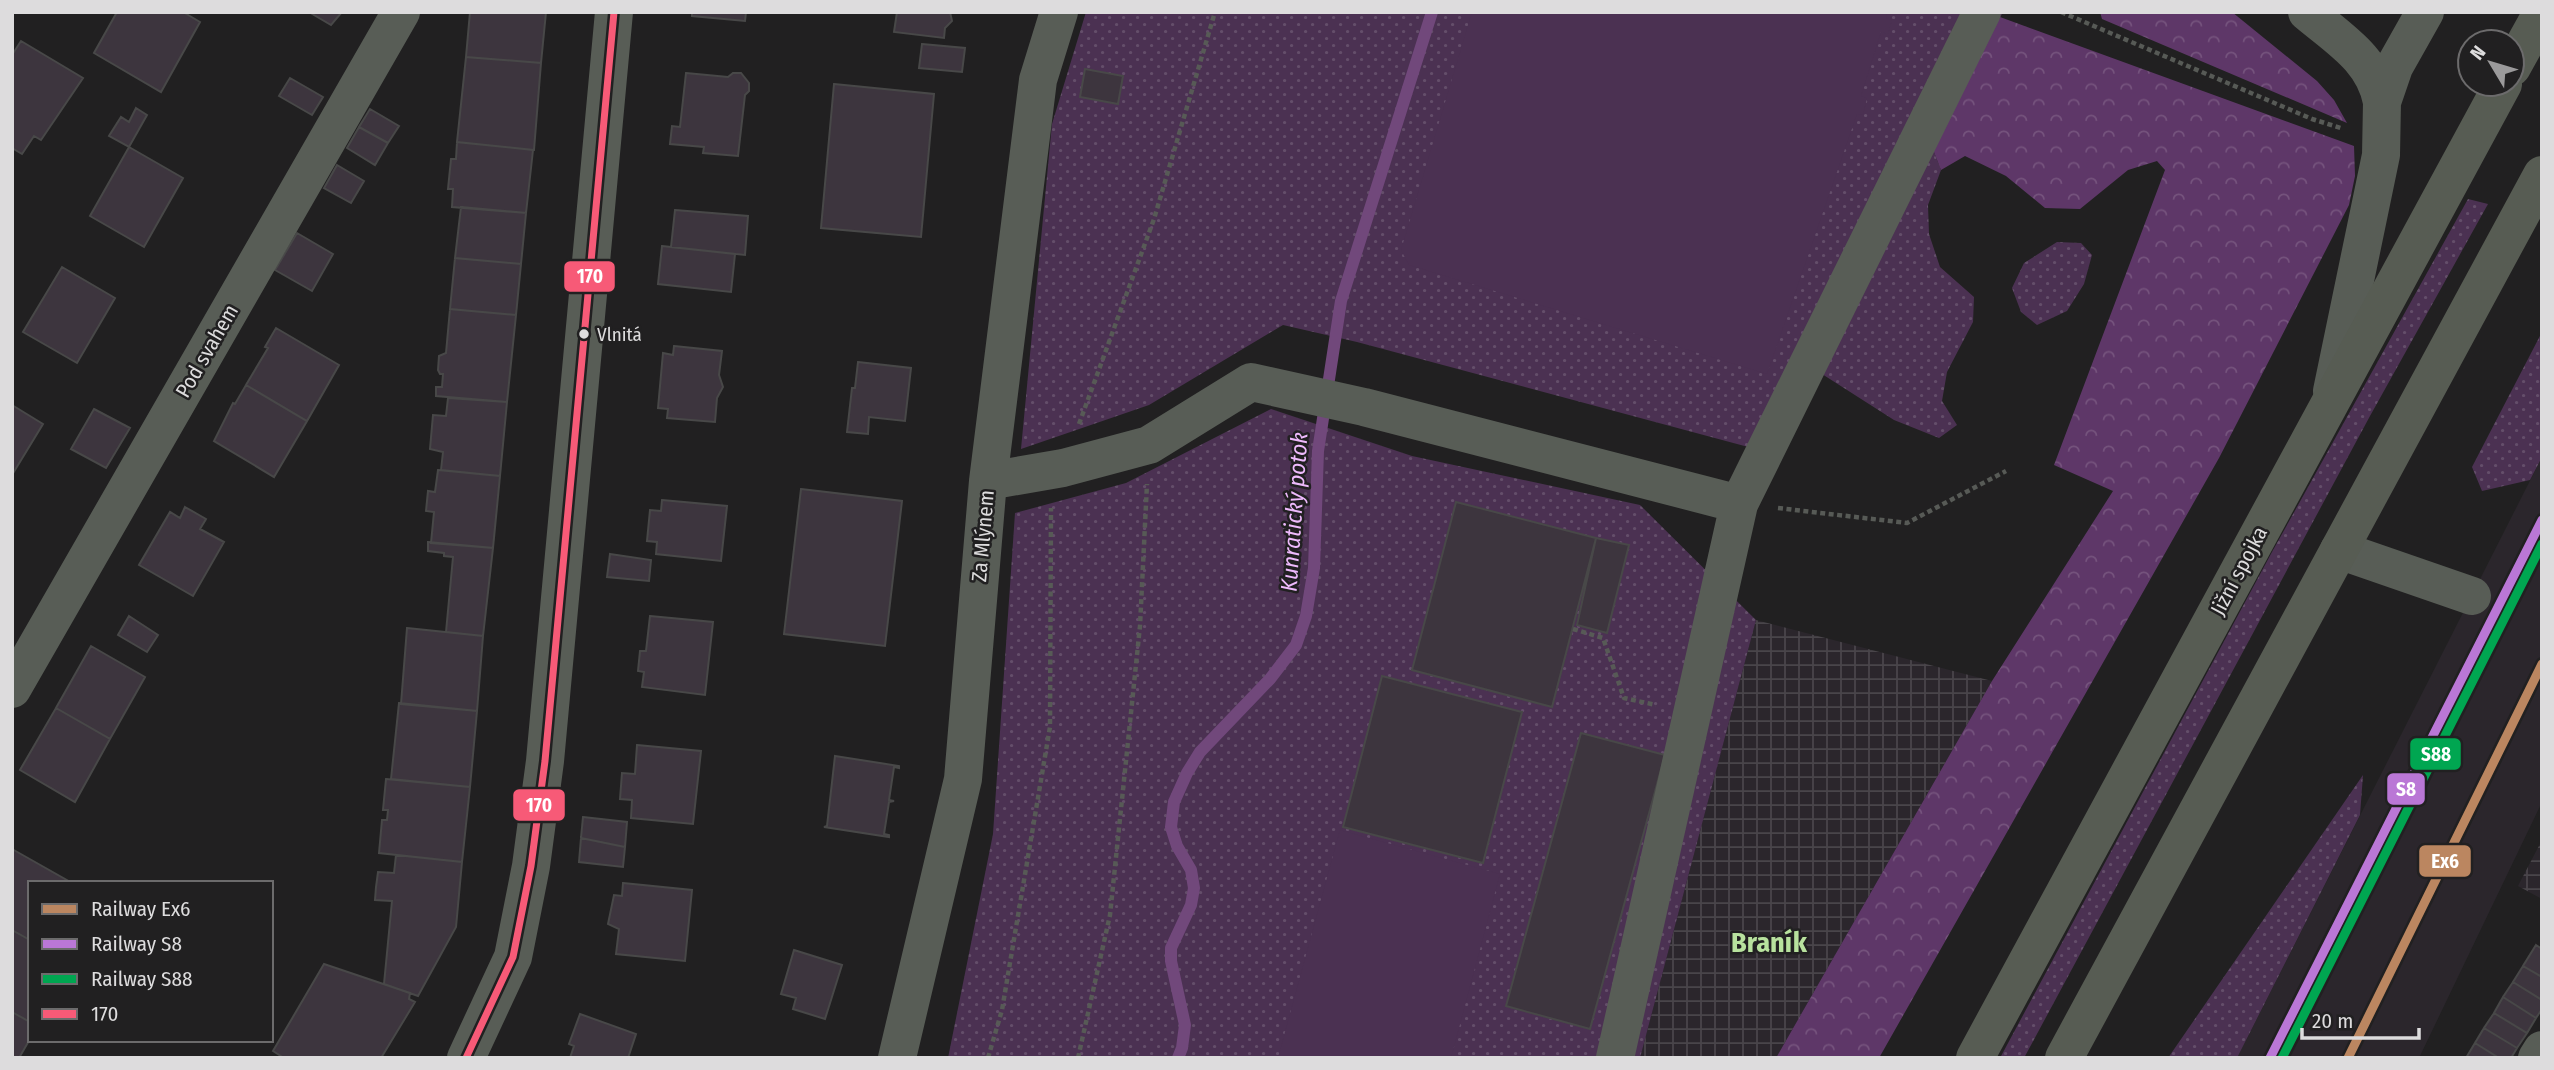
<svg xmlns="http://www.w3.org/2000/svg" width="2554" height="1070" font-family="'Fira Sans Condensed',sans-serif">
  <defs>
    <pattern id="industrial-grid" width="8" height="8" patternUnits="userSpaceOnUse" patternTransform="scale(1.75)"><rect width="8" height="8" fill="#2b262c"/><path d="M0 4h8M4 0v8" fill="none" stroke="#49454a"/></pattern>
    <pattern id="green-dots" width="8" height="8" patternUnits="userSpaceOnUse" patternTransform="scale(1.75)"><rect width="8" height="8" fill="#4b3152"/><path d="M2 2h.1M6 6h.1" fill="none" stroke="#644e6a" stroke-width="1.8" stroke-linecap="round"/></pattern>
    <pattern id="forest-crowns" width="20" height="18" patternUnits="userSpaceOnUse" patternTransform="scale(1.75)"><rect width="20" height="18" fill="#5e3768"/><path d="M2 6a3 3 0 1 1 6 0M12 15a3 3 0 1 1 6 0" fill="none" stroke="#75537d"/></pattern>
  </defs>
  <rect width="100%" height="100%" fill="#212021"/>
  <path fill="#2b262c" d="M2542,457V802L2419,1058H2237Z"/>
  <path fill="url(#industrial-grid)" d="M1756,620L1992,681L1776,1058H1640Z
    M2542,840V899L2518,886Z"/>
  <path fill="url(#green-dots)" d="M1086,12H2003L1932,147L1941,170L1928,205L1929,234L1940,267L1974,297L1973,322L1947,372L1942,401L1957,425L1939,438L1894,420L1822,374L1778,455L1357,342L1283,325L1149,405L1021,449L1052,124Z
    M2468,199L2488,204L2370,416L2024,1058H2000L2272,552Z
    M2057,242L2081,243L2092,255L2084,284L2067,311L2037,325L2021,312L2012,288L2024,263Z
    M2542,332V457L2530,480L2482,491L2472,467Z
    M1271,409L1412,456L1640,505L1756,620L1640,1058H948L993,834L1015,513L1126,483Z
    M2363,775L2360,815L2237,1058H2168Z"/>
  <path fill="url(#forest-crowns)" d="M2100,12H2232L2317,81L2334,100L2347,123L2102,19Z
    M2000,17L2354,146L2355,176L2349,205L2219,458L1879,1058H1776L1992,681L2113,491L2054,465L2165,170L2157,161L2128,170L2080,209L2045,208L2006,176L1965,156L1941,170L1932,147Z"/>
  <path fill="#4b3152" d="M1472,12H1887L1886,18L1892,20L1888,34L1881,32L1861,96L1867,98L1863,115L1857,114L1767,374L1409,265L1401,250Z
    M1340,830L1500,874L1451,1058H1278Z"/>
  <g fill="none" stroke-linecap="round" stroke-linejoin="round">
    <path stroke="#71487b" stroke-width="12" d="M1178,1058L1182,1048L1185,1025L1171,961V948L1191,905L1194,888L1191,870L1177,846L1171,827L1174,802L1187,773L1200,752L1270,679L1296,645L1306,616L1314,568L1318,451L1341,301L1432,12"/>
  </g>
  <path fill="#3d353e" stroke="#484848" stroke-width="2" d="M117,12H183L200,22L161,92L94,53Z
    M309,12H342L331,25Z
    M470,12H546L541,63L466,57Z
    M692,12H746L745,21L692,16Z
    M897,12H950L952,21L945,28L944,38L894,32Z
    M21,41L83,78L41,140L34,136L22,154L12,148V55Z
    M922,44L965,48L962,72L919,68Z
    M466,57L541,63L534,150L457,142Z
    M1085,69L1123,76L1118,104L1080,97Z
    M686,73L728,77L733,73H741L749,83V91L745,95L738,156L703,153L704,147L670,144L672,126L680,127Z
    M290,78L323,97L312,115L279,96Z
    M834,84L934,94L921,237L821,228Z
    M136,108L147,115L129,147L109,136L121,117L129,122Z
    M370,109L399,126L388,143L359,127Z
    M359,127L388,143L375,165L347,148Z
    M457,142L533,150L526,213L452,207L453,189H448L451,159H456Z
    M129,147L183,178L144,247L90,216Z
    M337,165L364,181L351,203L324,188Z
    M461,207L526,213L521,264L455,258Z
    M675,210L748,216L745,255L671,247Z
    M297,233L333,254L312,291L275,270Z
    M662,246L735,254L731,292L658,284Z
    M455,258L521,264L516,315L450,309Z
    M62,267L115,298L77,363L23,332Z
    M450,309L516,315L507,402L436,396V387H442L443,374H440L438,370L439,356L446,353Z
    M276,328L339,365L307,421L246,385L268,348L265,347Z
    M674,346L722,351L719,375L723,387L717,398L715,422L667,418L668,409L658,408L663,353L673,355Z
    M858,362L911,368L905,421L869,417L868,434L847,432L852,388H855Z
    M246,385L307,421L274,477L214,441L233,403L235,404Z
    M448,398L507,402L500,476L441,470L443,452L430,449L433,415L446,416Z
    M12,405L43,424L12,475Z
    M94,409L130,428L106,468L71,449Z
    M438,470L500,476L493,548L431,543L434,512L426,511L428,491L435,492Z
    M801,489L902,501L885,646L784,634Z
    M662,500L727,506L721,561L656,554L657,542L647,541L650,510L661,511Z
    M1456,502L1596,538L1552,707L1412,670Z
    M185,507L206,519L200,529L224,542L193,596L139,565L170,512L180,518Z
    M1596,538L1629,545L1607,633L1577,625Z
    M428,542L493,548L483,636L446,632L453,557L444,556V553L428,551Z
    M610,554L651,560L649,581L607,577Z
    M129,616L158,635L147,652L118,635Z
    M650,616L713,622L705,695L642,687L644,672L638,671L640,651H646Z
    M407,628L483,636L477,711L401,704Z
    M91,646L145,677L110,739L56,708Z
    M1382,676L1522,712L1483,863L1343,827Z
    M399,703L477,711L470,787L391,779Z
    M56,708L110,739L75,802L20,770Z
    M1581,733L1665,755L1590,1029L1506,1006Z
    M637,745L701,751L693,824L631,818L632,800L620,799L622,773L635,774Z
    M835,756L899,766V768L894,767L889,800L894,801L889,802L884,834L889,835V837L824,827L827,826Z
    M386,779L470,787L462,862L379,853L382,820H387L388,810H383Z
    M583,817L627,822L625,847L581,838Z
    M581,838L625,847L623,867L579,862Z
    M12,849L72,883H30V940L12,930Z
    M396,855L462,862L456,927L418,996L384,984L392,901L375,900L376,887L378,872L394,873Z
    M623,883L692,890L685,961L616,954L619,929L608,924L614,895L622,896Z
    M12,930L30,940V1022L12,1012Z
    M2536,945L2542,949V977L2523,966Z
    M794,950L842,965L825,1019L793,1009L796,998L781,994Z
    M324,964L410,993L409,999L415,1002L381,1058H284L273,1051Z
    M2523,966L2542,977V1000L2513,982Z
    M2513,982L2542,1000V1009L2536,1018L2503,997Z
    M2503,997L2536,1018L2527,1033L2494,1013Z
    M12,1012L30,1022V1039L19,1058H12Z
    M2494,1013L2527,1033L2517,1048L2484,1028Z
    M580,1014L636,1034L628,1058H570L574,1046L569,1044Z
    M2484,1028L2517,1048L2511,1058H2499L2475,1043Z
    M2475,1043L2499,1058H2466Z"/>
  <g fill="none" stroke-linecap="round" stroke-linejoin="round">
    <path stroke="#575a56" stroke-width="4.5" stroke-dasharray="5 3.5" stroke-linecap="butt" d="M2061,12L2312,119L2341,128
      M1079,424L1154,219L1215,12
      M1778,508L1907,523L2006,471
      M1573,629L1603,638L1624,698L1656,705
      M988,1058L1002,1010L1050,727L1051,508
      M1078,1058L1110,915L1140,626L1147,484"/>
    <path stroke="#585d56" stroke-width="38" d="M2307,12C2339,39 2374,59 2382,102
      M2332,391L2381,155L2382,102L2394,67L2425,12
      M988,481L1063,468L1149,445L1251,382L1364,407L1739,504
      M2339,550L2472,596
      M12,689L401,12
      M466,1058L513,957L531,866L545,761L614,12
      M897,1058L963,779L988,481L1038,80L1059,12
      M1615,1058L1739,504L1982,12
      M2537,1058L2542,1050"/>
    <path stroke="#575c53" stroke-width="38" d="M2512,67L2542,13
      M1975,1058L2503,84
      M2064,1058L2542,175"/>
    <defs>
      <path id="bus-1" d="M466,1058L513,957L531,866L545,761L614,12"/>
    </defs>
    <use href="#bus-1" stroke="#212021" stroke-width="12"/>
    <use href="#bus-1" stroke="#f75a77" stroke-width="7"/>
    <defs>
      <path id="rail-1" d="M2348,1058L2542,664"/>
      <path id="rail-2" d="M2270,1058L2542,520"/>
      <path id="rail-3" d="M2282,1058L2542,544"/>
    </defs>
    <use href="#rail-1" stroke="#212021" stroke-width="14"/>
    <use href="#rail-2" stroke="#212021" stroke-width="14"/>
    <use href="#rail-3" stroke="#212021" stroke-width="14"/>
    <use href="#rail-1" stroke="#bb8660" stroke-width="9"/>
    <use href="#rail-2" stroke="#ba77d6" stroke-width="9"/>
    <use href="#rail-3" stroke="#00a651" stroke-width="9"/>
  </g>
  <circle fill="#dddcdd" stroke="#212021" stroke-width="2.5" cx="584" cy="334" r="6"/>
  <g text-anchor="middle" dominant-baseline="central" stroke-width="5" stroke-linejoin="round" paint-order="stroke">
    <g font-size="19" fill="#dddcdd" stroke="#212021" text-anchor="start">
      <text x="597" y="334">Vlnitá</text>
    </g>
    <g font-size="21" fill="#dddcdd" stroke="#212021">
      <text transform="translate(207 351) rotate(-60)">Pod svahem</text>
      <text transform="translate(983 536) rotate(-85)">Za Mlýnem</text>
      <text transform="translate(2239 571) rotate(-62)">Jižní spojka</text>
    </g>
    <g font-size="23" font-style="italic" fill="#eebafc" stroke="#212021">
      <text transform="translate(1294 512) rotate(-86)">Kunratický potok</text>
    </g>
    <g font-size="28" font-weight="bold" fill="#b8e29e" stroke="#212021">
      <text x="1769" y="942">Braník</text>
    </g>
  </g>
  <g stroke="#212021" stroke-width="2.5">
    <rect x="563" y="260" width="53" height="33" rx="7" fill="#f75a77"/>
    <rect x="2409" y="737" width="53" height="34" rx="7" fill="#00a651"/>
    <rect x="2386" y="772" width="40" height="34" rx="7" fill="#ba77d6"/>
    <rect x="512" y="788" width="54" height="34" rx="7" fill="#f75a77"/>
    <rect x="2418" y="844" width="54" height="34" rx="7" fill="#bb8660"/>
  </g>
  <g font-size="19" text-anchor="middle" font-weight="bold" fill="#fff">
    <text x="590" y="283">170</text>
    <text x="2436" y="761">S88</text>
    <text x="2406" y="796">S8</text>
    <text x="539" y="812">170</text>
    <text x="2445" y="868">Ex6</text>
  </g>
  <rect width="2554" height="1070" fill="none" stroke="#dddcdd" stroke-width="28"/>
  <rect x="28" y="881" width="245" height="161" fill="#212021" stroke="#6c6b6c" stroke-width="2"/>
  <rect x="42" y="904" width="35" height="10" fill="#bb8660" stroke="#6c6b6c" stroke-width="2"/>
  <text x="91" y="916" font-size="21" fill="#dddcdd">Railway Ex6</text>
  <rect x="42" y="939" width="35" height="10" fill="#ba77d6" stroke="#6c6b6c" stroke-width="2"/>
  <text x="91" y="951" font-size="21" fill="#dddcdd">Railway S8</text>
  <rect x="42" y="974" width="35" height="10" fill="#00a651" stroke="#6c6b6c" stroke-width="2"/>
  <text x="91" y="986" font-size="21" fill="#dddcdd">Railway S88</text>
  <rect x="42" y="1009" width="35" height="10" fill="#f75a77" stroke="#6c6b6c" stroke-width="2"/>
  <text x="91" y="1021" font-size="21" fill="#dddcdd">170</text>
  <g transform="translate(2491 63) rotate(308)"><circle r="33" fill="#212021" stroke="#6c6b6c" stroke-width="2"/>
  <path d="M0-5L12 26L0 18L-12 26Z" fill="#9b9a9b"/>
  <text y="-10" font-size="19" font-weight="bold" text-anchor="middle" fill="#dddcdd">N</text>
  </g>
  <path d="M2302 1028v10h117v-10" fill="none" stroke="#dddcdd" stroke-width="3.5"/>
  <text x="2312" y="1028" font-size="21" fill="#dddcdd" stroke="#212021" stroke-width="5" paint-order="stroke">20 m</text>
</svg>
